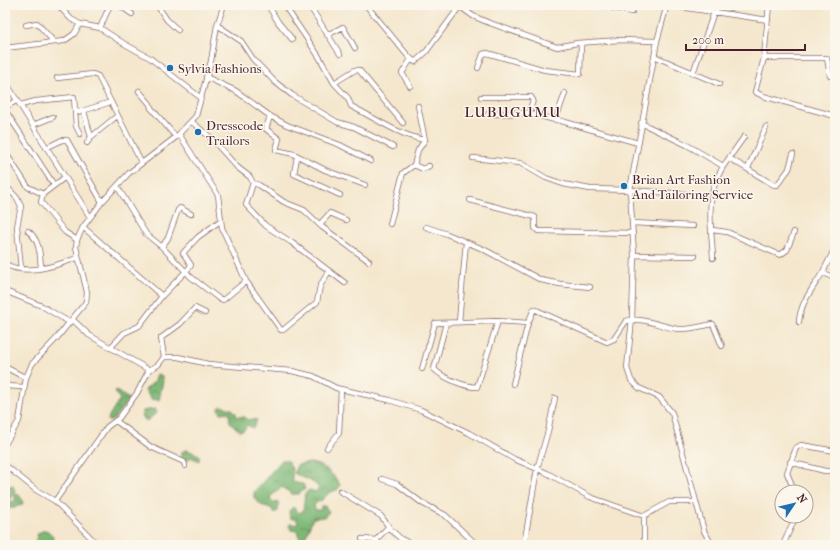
<svg xmlns="http://www.w3.org/2000/svg" width="840" height="550" font-family="'IM FELL French Canon',serif">
  <defs>
    <pattern id="forest-crowns" width="20" height="18" patternUnits="userSpaceOnUse"><rect width="20" height="18" fill="#7eb877"/><path d="M2 6a3 3 0 1 1 6 0M12 15a3 3 0 1 1 6 0" fill="none" stroke="#699562"/></pattern>
  </defs>
  <rect width="100%" height="100%" fill="#fbf7ec"/>
  <filter id="ink" filterUnits="userSpaceOnUse"><feTurbulence type="fractalNoise" baseFrequency=".025" numOctaves="2"/><feDisplacementMap in="SourceGraphic" scale="8" xChannelSelector="R" yChannelSelector="G"/><feConvolveMatrix kernelMatrix="1 2 1 2 8 2 1 2 1" color-interpolation-filters="sRGB"/></filter>
  <filter id="wash" filterUnits="userSpaceOnUse"><feTurbulence type="fractalNoise" baseFrequency=".012" numOctaves="4" result="noise"/><feDisplacementMap in="SourceGraphic" scale="16" xChannelSelector="R" yChannelSelector="G"/><feGaussianBlur stdDeviation="0.9" result="paint"/><feColorMatrix in="noise" values="0 0 0 0 0 0 0 0 0 0 0 0 0 0 0 0 0 1.4 0 .05"/><feComposite in="paint" operator="in"/></filter>
  <g filter="url(#wash)">
    <rect width="100%" height="100%" fill="#f4e7cd"/>
    <path fill="url(#forest-crowns)" stroke="#646c51" d="M157,374L161,375L163,381L159,400L151,399L145,390L155,381Z
      M116,391L129,399L112,421H108L109,416L120,399L114,392Z
      M221,406L232,409L236,413V417H244L249,420L253,419L257,420L253,428L247,425L244,430L239,431L230,422L229,412L221,413L218,409Z
      M155,409L157,412L147,421L142,417L143,411Z
      M187,450L199,455V461L191,457L188,460H184L180,456L183,451Z
      M282,460L288,461L292,469V481L296,483L303,484L305,489L298,494H292L282,487L270,497L271,501L279,503L278,511L274,513L271,508L261,505L254,498V492Z
      M310,463C322,464 334,474 340,485L337,490C329,492 328,494 323,499C320,502 316,502 314,505L315,510H321V506H325L329,512L324,517L313,518L305,538L300,539L297,531L291,530L289,525L292,523L295,525L298,523L297,520L290,518L289,511L293,507L299,513L303,511L305,494L309,490L316,492L319,488C312,479 303,479 294,473L297,465Z
      M13,485L15,492L10,498L11,502L15,501V494L19,495L23,501L22,505L11,508L5,512V491L9,490V486Z
      M45,530L48,531L53,536L52,545H34L38,533Z"/>
  </g>
  <g filter="url(#ink)">
    <g fill="none" stroke-linecap="round" stroke-linejoin="round">
      <defs>
        <path id="minor" d="M58,5L71,19L80,24L100,28L123,43L150,58L201,98
          M101,5L108,8
          M119,5L132,14
          M157,5L167,20L178,30
          M268,5L278,22L292,39
          M284,5L318,55L334,83L348,98L351,106C375,118 398,135 425,140
          M309,5L340,54
          M366,5L408,56L415,62L426,52L460,6
          M458,5L473,16L487,22L557,47L577,43L620,40L657,41
          M601,5L632,12
          M667,5L657,41L630,190L634,255L632,319L627,368L631,380L639,388L659,397L672,413L704,531L712,545
          M667,5L768,20
          M769,5L764,58L755,92L763,96L835,116
          M26,25L37,23L54,42
          M217,25L241,41L253,59L275,82L292,95L337,122L354,127L393,147
          M100,28L110,5
          M327,35L343,27L355,48
          M5,48L64,41L74,34L80,24
          M654,56L719,84
          M764,58H827L830,76
          M478,68L483,54L487,53L545,70L580,74L581,43
          M693,73L714,12
          M206,77L236,91L270,116L287,125L340,145L371,161
          M57,78L93,74L98,76L141,162
          M5,81L90,217
          M334,83L355,70H359L403,123
          M410,86L402,73L411,59
          M139,91L150,104L151,108L176,137
          M565,93L557,116L558,120L638,143
          M481,97H531L533,100L529,113
          M21,105L36,101L74,97L76,126L80,134
          M5,107L18,100
          M5,110L54,185
          M75,111L79,112L111,102
          M84,111L91,137L87,143
          M488,114L529,113L555,120L558,119
          M270,116L266,129L279,139L276,150L294,154L325,170L365,185
          M192,122L211,138L237,167L250,177L253,183L246,205L266,226L291,242L345,283
          M641,123L687,145L723,166
          M33,125L53,117
          M179,134L218,195L222,228L246,281L281,330H283L317,302L320,286L329,271
          M91,137L117,116
          M46,148L62,140H67L102,202
          M5,152L28,187L43,194
          M297,157L294,174L340,195
          M473,158L520,163L546,178L563,184L590,189L630,190L685,194
          M729,158L744,137
          M414,165L423,169L429,166
          M748,168L766,127
          M64,178L43,194L41,202L65,232L77,240
          M253,183L259,185L284,202L304,210L322,227L369,261
          M5,185L17,198L21,206L17,227L21,269
          M117,186L146,234L162,247L168,238L178,210L180,208L191,214
          M470,200L535,217V228L538,231L633,233
          M632,223L693,226
          M320,224L330,213L346,220
          M390,224L403,173L414,165L418,150L425,140L418,106
          M83,227L162,296L139,326L124,333L110,348
          M426,227L447,234L483,249L541,280L560,284L590,287
          M712,230L727,232L780,255L787,250L794,232
          M28,231C40,240 40,255 41,268
          M162,247L191,277L218,298L223,300L246,281
          M835,248L823,272L835,279
          M634,255L695,256
          M713,258C711,219 703,192 729,158L774,185H777L789,169L793,154
          M5,264C27,276 55,266 77,258
          M5,291L42,306L69,322
          M162,296L190,267L191,265L183,253L198,237L220,221
          M72,319L89,335L149,370L158,365L164,357H178L208,364L292,371L313,376L336,388L389,400L421,410L469,433L514,459L547,473L590,497L644,516L669,502H696
          M459,322L466,242
          M799,322C800,303 813,288 823,272
          M446,323L434,369C443,378 465,387 477,387L498,321
          M164,357L161,338L180,324L195,308L205,313
          M5,367L26,378
          M422,369L435,323L498,321L528,323
          M513,384L528,323L534,309L607,342L614,339L626,321C641,316 662,327 678,329C690,330 701,326 713,324L722,346
          M5,386L24,387
          M116,421L151,447L184,462L185,466
          M5,444L19,421L26,378L32,364L56,339L86,302L87,292L76,247L77,240L83,227L102,202L129,173L176,137L196,116L211,61L217,25L224,5
          M327,448L339,433L341,389
          M790,462L825,471H835
          M5,465L36,490L55,501L98,545
          M382,479L397,484L422,503L445,515L477,545
          M340,491L381,516L389,527
          M795,492L787,473L796,448L801,445L835,451
          M55,501L107,427L119,418L137,393L149,370
          M644,516V545
          M362,539L376,540L388,527L401,539L413,545
          M376,540L381,545
          M524,545L537,469L548,431L555,398
          M783,545L796,516"/>
      </defs>
      <use href="#minor" stroke="#866564" stroke-width="6"/>
      <use href="#minor" stroke="#fff" stroke-width="4.5"/>
    </g>
  </g>
  <g fill="#1f6fb2" stroke="#fbf7ec" stroke-width="1.5">
    <circle cx="170" cy="68" r="4"/>
    <circle cx="198" cy="132" r="4"/>
    <circle cx="624" cy="186" r="4"/>
  </g>
  <g text-anchor="middle" dominant-baseline="central" stroke-width="3" stroke-linejoin="round" paint-order="stroke">
    <g font-size="13" fill="#4a1f2b" stroke="#fbf7ec" text-anchor="start">
      <text x="178" y="68">Sylvia Fashions</text>
      <text x="206" y="125">Dresscode<tspan x="206" dy="15">Trailors</tspan></text>
      <text x="632" y="179">Brian Art Fashion<tspan x="632" dy="15">And Tailoring Service</tspan></text>
    </g>
    <g font-size="15" letter-spacing="1" fill="#4a1f2b" stroke="#fbf7ec">
      <text x="513" y="112">LUBUGUMU</text>
    </g>
  </g>
  <rect width="840" height="550" fill="none" stroke="#fbf7ec" stroke-width="20"/>
  <g transform="translate(794 504) rotate(55)"><circle r="19" fill="#fbf7ec" stroke="#b4a19f"/>
  <path d="M0-3L7 15L0 10L-7 15Z" fill="#1f6fb2"/>
  <text y="-6" font-size="11" font-weight="bold" text-anchor="middle" fill="#4a1f2b">N</text>
  </g>
  <path d="M686 44v6h119v-6" fill="none" stroke="#4a1f2b" stroke-width="2"/>
  <text x="692" y="44" font-size="12" fill="#4a1f2b" stroke="#fbf7ec" stroke-width="3" paint-order="stroke">200 m</text>
</svg>
